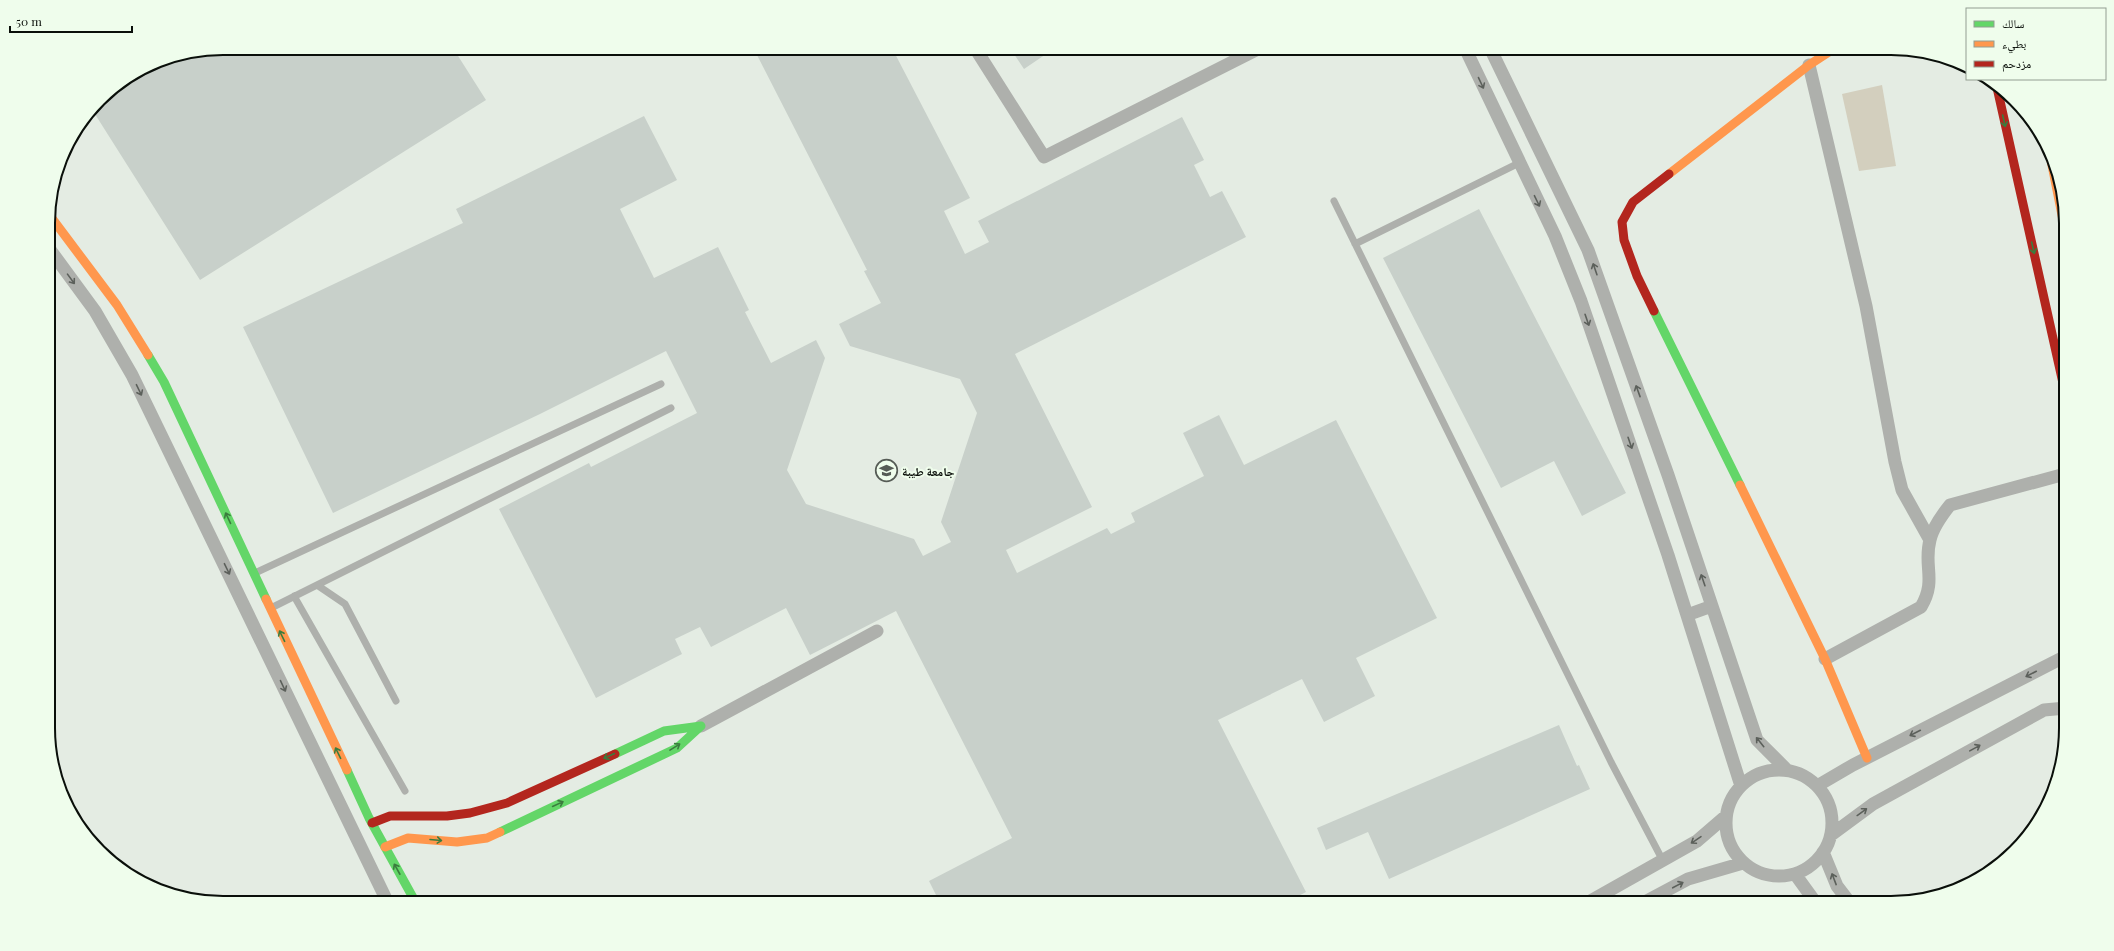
<svg xmlns="http://www.w3.org/2000/svg" width="2114" height="951" font-family="'Playfair Display','Noto Naskh Arabic',serif">
  <rect width="100%" height="100%" fill="#e4ece3"/>
  <path fill="#d3cfbe" d="M1882,85L1896,166L1859,171L1842,94Z"/>
  <path fill="#c8d0ca" d="M223,48H453L486,100L200,280L93,111L108,92L156,61Z
    M771,48H892L970,198L944,211L965,254L989,242L978,221L1182,117L1204,160L1194,165L1210,197L1222,191L1246,237L1015,354L1092,507L1006,550L1017,573L1107,528L1111,534L1135,522L1131,513L1204,476L1183,433L1219,415L1244,465L1336,420L1437,618L1356,658L1375,696L1324,722L1302,679L1218,720L1306,892L1285,903H940L929,881L1012,838L896,611L810,655L786,608L711,647L700,627L675,639L682,654L596,698L499,509L589,463L591,467L697,413L666,351L540,414L333,513L243,327L463,223L456,209L644,116L677,180L620,209L654,278L718,247L749,310L745,312L771,363L816,340L825,358L787,470L806,504L914,539L923,556L951,542L941,522L977,413L960,379L850,346L839,324L881,303L864,271L867,270L757,55Z
    M1010,48H1055L1024,69Z
    M1479,209L1626,493L1582,516L1554,461L1501,488L1383,258Z
    M1559,725L1577,766L1579,765L1590,789L1389,879L1368,832L1326,850L1317,828Z"/>
  <g fill="none" stroke-linecap="round" stroke-linejoin="round">
    <path stroke="#aeb0ac" stroke-width="7" d="M1334,201L1611,762L1662,859
      M1355,244L1519,163
      M255,573L661,384
      M317,585L345,604L396,701
      M294,596L405,791
      M271,608L671,408"/>
    <path stroke="#aeb0ac" stroke-width="13" d="M975,48L1044,157L1260,48
      M1465,48L1555,236L1581,301L1668,555L1741,786
      M1490,48L1588,250L1668,475L1757,740L1787,770
      M1809,65L1866,306L1895,462L1902,490L1930,540
      M48,247L95,311L132,375L388,903
      M1687,615L1712,606
      M1825,659L1921,607C1937,580 1923,566 1930,540C1933,527 1942,515 1950,505L2065,474
      M701,726L877,631
      M1726 823a53 53 0 1 1 106 0a53 53 0 1 1-106 0Z
      M1817,786L1853,765L2066,656
      M1831,835L1873,804L2044,710L2066,708
      M1823,852L1837,886L1850,903
      M1795,874L1816,903
      M1587,903L1697,841L1726,816
      M1643,903L1688,879L1743,863"/>
    <path stroke="#63d668" stroke-width="9" d="M1654,311L1740,485
      M148,355L164,382L266,599
      M347,770L369,818L416,903
      M500,832L677,748L701,726L664,731L615,754"/>
    <path stroke="#ff974d" stroke-width="9" d="M2049,150L2065,230
      M1669,174L1809,65L1835,48
      M48,213L117,305L148,355
      M1740,485L1825,659L1867,758
      M266,599L347,770
      M385,847L408,838L457,842L487,838L500,832"/>
    <path stroke="#b3261e" stroke-width="9" d="M1996,83L2065,392
      M1654,311L1637,276L1624,240L1622,222L1633,202L1669,174
      M372,823L390,816H447L470,813L507,803L615,754"/>
  </g>
  <defs><path id="oneway-shaft" d="M-6 0H5M1.5-3L5.5 0L1.5 3" fill="none" stroke-width="1.6" stroke-linecap="round" stroke-linejoin="round"/></defs>
  <g stroke="#5c605b">
    <use href="#oneway-shaft" transform="translate(1481 83) rotate(65)"/>
    <use href="#oneway-shaft" transform="translate(1537 201) rotate(64)"/>
    <use href="#oneway-shaft" transform="translate(1595 269) rotate(-109)"/>
    <use href="#oneway-shaft" transform="translate(71 279) rotate(54)"/>
    <use href="#oneway-shaft" transform="translate(1587 320) rotate(71)"/>
    <use href="#oneway-shaft" transform="translate(139 390) rotate(64)"/>
    <use href="#oneway-shaft" transform="translate(1638 391) rotate(-110)"/>
    <use href="#oneway-shaft" transform="translate(1630 443) rotate(71)"/>
    <use href="#oneway-shaft" transform="translate(227 569) rotate(64)"/>
    <use href="#oneway-shaft" transform="translate(1703 580) rotate(-109)"/>
    <use href="#oneway-shaft" transform="translate(2031 674) rotate(153)"/>
    <use href="#oneway-shaft" transform="translate(283 686) rotate(65)"/>
    <use href="#oneway-shaft" transform="translate(1915 733) rotate(153)"/>
    <use href="#oneway-shaft" transform="translate(1760 742) rotate(-129)"/>
    <use href="#oneway-shaft" transform="translate(1975 748) rotate(-29)"/>
    <use href="#oneway-shaft" transform="translate(1862 812) rotate(-36)"/>
    <use href="#oneway-shaft" transform="translate(1696 840) rotate(146)"/>
    <use href="#oneway-shaft" transform="translate(1834 879) rotate(-111)"/>
    <use href="#oneway-shaft" transform="translate(1678 885) rotate(-28)"/>
  </g>
  <g stroke="#3b7c3e">
    <use href="#oneway-shaft" transform="translate(2004 121) rotate(77)"/>
    <use href="#oneway-shaft" transform="translate(2033 248) rotate(77)"/>
    <use href="#oneway-shaft" transform="translate(228 518) rotate(-115)"/>
    <use href="#oneway-shaft" transform="translate(282 636) rotate(-116)"/>
    <use href="#oneway-shaft" transform="translate(675 747) rotate(-32)"/>
    <use href="#oneway-shaft" transform="translate(338 753) rotate(-116)"/>
    <use href="#oneway-shaft" transform="translate(609 756) rotate(155)"/>
    <use href="#oneway-shaft" transform="translate(558 804) rotate(-25)"/>
    <use href="#oneway-shaft" transform="translate(436 840) rotate(5)"/>
    <use href="#oneway-shaft" transform="translate(397 869) rotate(-119)"/>
  </g>
  <defs>
    <symbol id="university-ring" viewBox="-11 -11 22 22"><circle r="9.5" fill="#effdec" stroke="#565c56" stroke-width="1.5"/><path d="M0-5L7-2L0 1L-7-2ZM-4 1L0 2.5L4 1V4Q0 6-4 4Z" fill="#565c56"/></symbol>
  </defs>
  <g fill-rule="evenodd">
    <use href="#university-ring" x="874" y="458" width="25" height="25"/>
  </g>
  <g text-anchor="middle" dominant-baseline="central" stroke-width="4" stroke-linejoin="round" paint-order="stroke">
    <g font-size="12" font-weight="bold" fill="#0a0f0a" stroke="#effdec" text-anchor="start">
      <text x="902" y="471">جامعة طيبة</text>
    </g>
  </g>
  <path d="M0 0H2114V951H0ZM223 55H1891A168 168 0 0 1 2059 223V728A168 168 0 0 1 1891 896H223A168 168 0 0 1 55 728V223A168 168 0 0 1 223 55Z" fill="#effdec" fill-rule="evenodd"/>
  <path fill="none" stroke="#0a0f0a" stroke-width="2" d="M223 55H1891A168 168 0 0 1 2059 223V728A168 168 0 0 1 1891 896H223A168 168 0 0 1 55 728V223A168 168 0 0 1 223 55Z"/>
  <rect x="1966" y="8" width="140" height="72" fill="#effdec" stroke="#939e92"/>
  <rect x="1974" y="21" width="20" height="6" fill="#63d668" stroke="#939e92"/>
  <text x="2002" y="28" font-size="12" fill="#0a0f0a">سالك</text>
  <rect x="1974" y="41" width="20" height="6" fill="#ff974d" stroke="#939e92"/>
  <text x="2002" y="48" font-size="12" fill="#0a0f0a">بطيء</text>
  <rect x="1974" y="61" width="20" height="6" fill="#b3261e" stroke="#939e92"/>
  <text x="2002" y="68" font-size="12" fill="#0a0f0a">مزدحم</text>
  <path d="M10 26v6h122v-6" fill="none" stroke="#0a0f0a" stroke-width="2"/>
  <text x="16" y="26" font-size="12" fill="#0a0f0a" stroke="#effdec" stroke-width="3" paint-order="stroke">50 m</text>
</svg>
